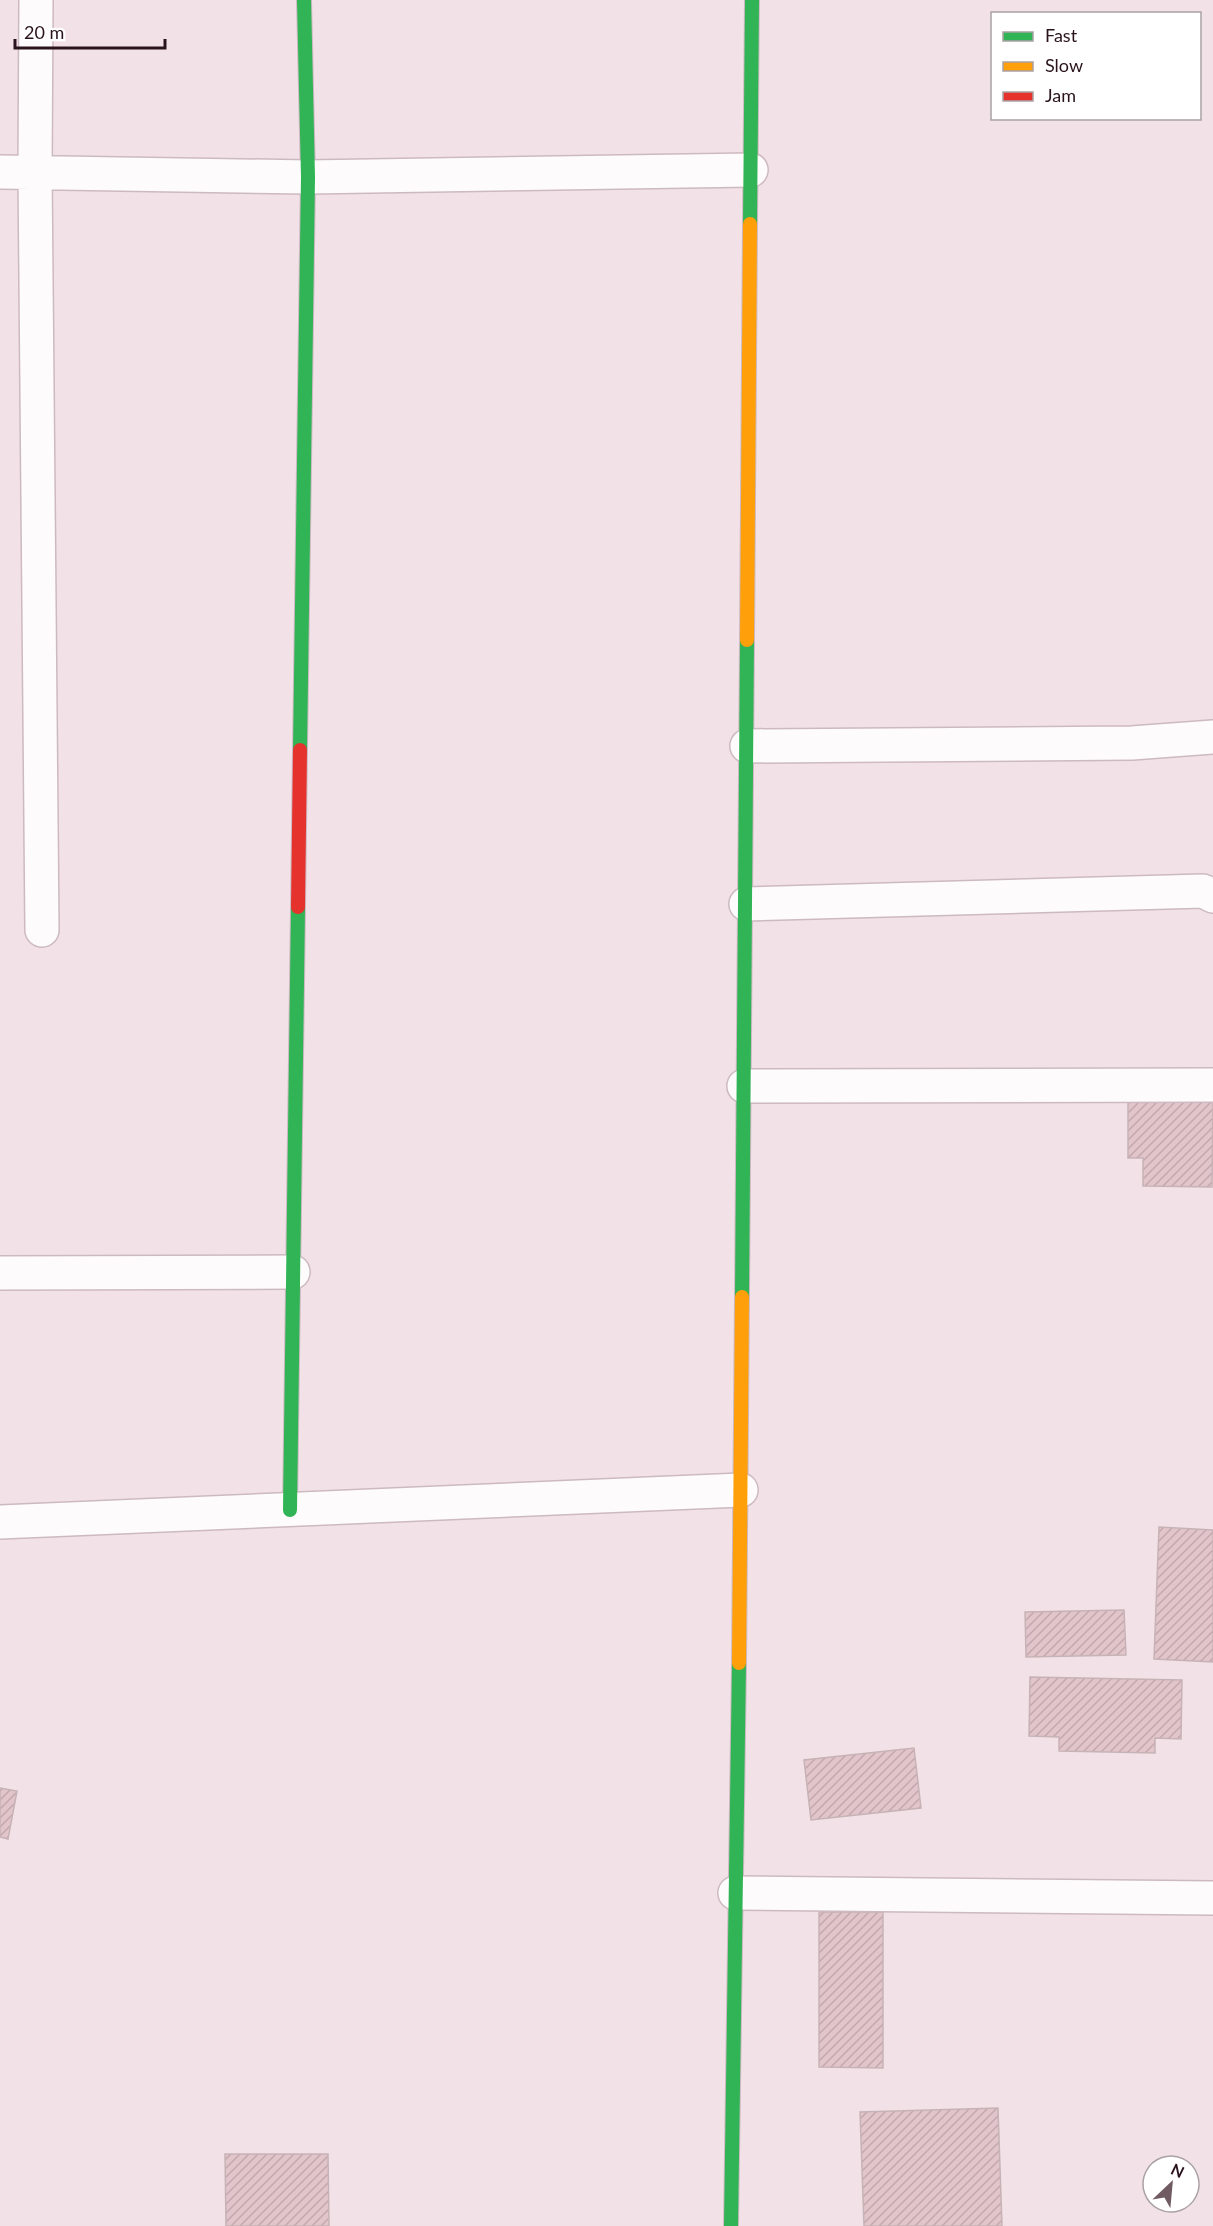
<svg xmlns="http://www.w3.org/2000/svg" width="1213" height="2226" font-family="Lato,sans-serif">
  <defs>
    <pattern id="building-hatch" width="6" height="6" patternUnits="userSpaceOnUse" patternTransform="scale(1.5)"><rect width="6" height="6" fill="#e2c5ca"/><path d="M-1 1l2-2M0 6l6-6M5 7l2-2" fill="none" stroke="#c2a8ad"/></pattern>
  </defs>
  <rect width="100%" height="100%" fill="#f2e2e8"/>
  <path fill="url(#building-hatch)" stroke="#c7b3b6" stroke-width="1.5" d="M1128,1094H1213L1212,1187L1143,1186V1158H1128Z
    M1159,1527L1213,1530V1662L1154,1659Z
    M1124,1610L1126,1655L1026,1657L1025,1612Z
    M1030,1677L1182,1680L1181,1739L1155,1738V1753L1059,1751V1737L1029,1736Z
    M914,1748L921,1808L811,1820L804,1760Z
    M0,1788L17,1791L8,1839L0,1837Z
    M819,1912H883V2068L819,2067Z
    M998,2108L1002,2226H864L860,2112Z
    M225,2154H328L329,2226H226Z"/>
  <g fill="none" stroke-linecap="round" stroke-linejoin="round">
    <defs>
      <path id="street" d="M36,0L35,172L42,930
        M0,172L308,177L751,170
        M747,746L1132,743L1213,737
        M746,904L1203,891L1213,896
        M744,1086L1213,1085
        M0,1273L293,1272
        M0,1522L741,1490
        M735,1893L1213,1898"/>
      <path id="fast" d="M750,224L752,0
        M300,750L308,177L304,0
        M742,1297L747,640
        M290,1510L298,907
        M731,2226L739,1663"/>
      <path id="slow" d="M747,640L750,224
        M739,1663L742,1297"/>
      <path id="jam" d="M298,907L300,750"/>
    </defs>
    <use href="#street" stroke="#cdb9c1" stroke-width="36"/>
    <use href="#fast" stroke="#cdb9c1" stroke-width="16"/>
    <use href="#slow" stroke="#cdb9c1" stroke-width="16"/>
    <use href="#jam" stroke="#cdb9c1" stroke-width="16"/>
    <use href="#street" stroke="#fdfbfc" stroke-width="33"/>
    <use href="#fast" stroke="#30b455" stroke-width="14"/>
    <use href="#slow" stroke="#ff9f0a" stroke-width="14"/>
    <use href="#jam" stroke="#e5322d" stroke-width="14"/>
  </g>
  <rect x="991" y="12" width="210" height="108" fill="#ffffff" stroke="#aaa1a4" stroke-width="1.5"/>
  <rect x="1003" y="32" width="30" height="9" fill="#30b455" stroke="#aaa1a4" stroke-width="1.5"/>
  <text x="1045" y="42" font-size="18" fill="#2a131c">Fast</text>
  <rect x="1003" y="62" width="30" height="9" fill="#ff9f0a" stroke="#aaa1a4" stroke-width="1.5"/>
  <text x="1045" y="72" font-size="18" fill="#2a131c">Slow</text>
  <rect x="1003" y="92" width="30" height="9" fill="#e5322d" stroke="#aaa1a4" stroke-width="1.5"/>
  <text x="1045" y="102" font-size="18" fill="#2a131c">Jam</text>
  <g transform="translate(1171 2184) rotate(26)"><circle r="28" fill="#ffffff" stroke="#aaa1a4" stroke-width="1.5"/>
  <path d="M0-4.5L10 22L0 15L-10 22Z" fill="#705b63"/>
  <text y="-9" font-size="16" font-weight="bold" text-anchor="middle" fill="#2a131c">N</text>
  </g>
  <path d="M15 39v9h150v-9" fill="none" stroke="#2a131c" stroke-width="3"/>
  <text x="24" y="39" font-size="18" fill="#2a131c" stroke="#ffffff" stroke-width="4.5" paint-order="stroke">20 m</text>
</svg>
